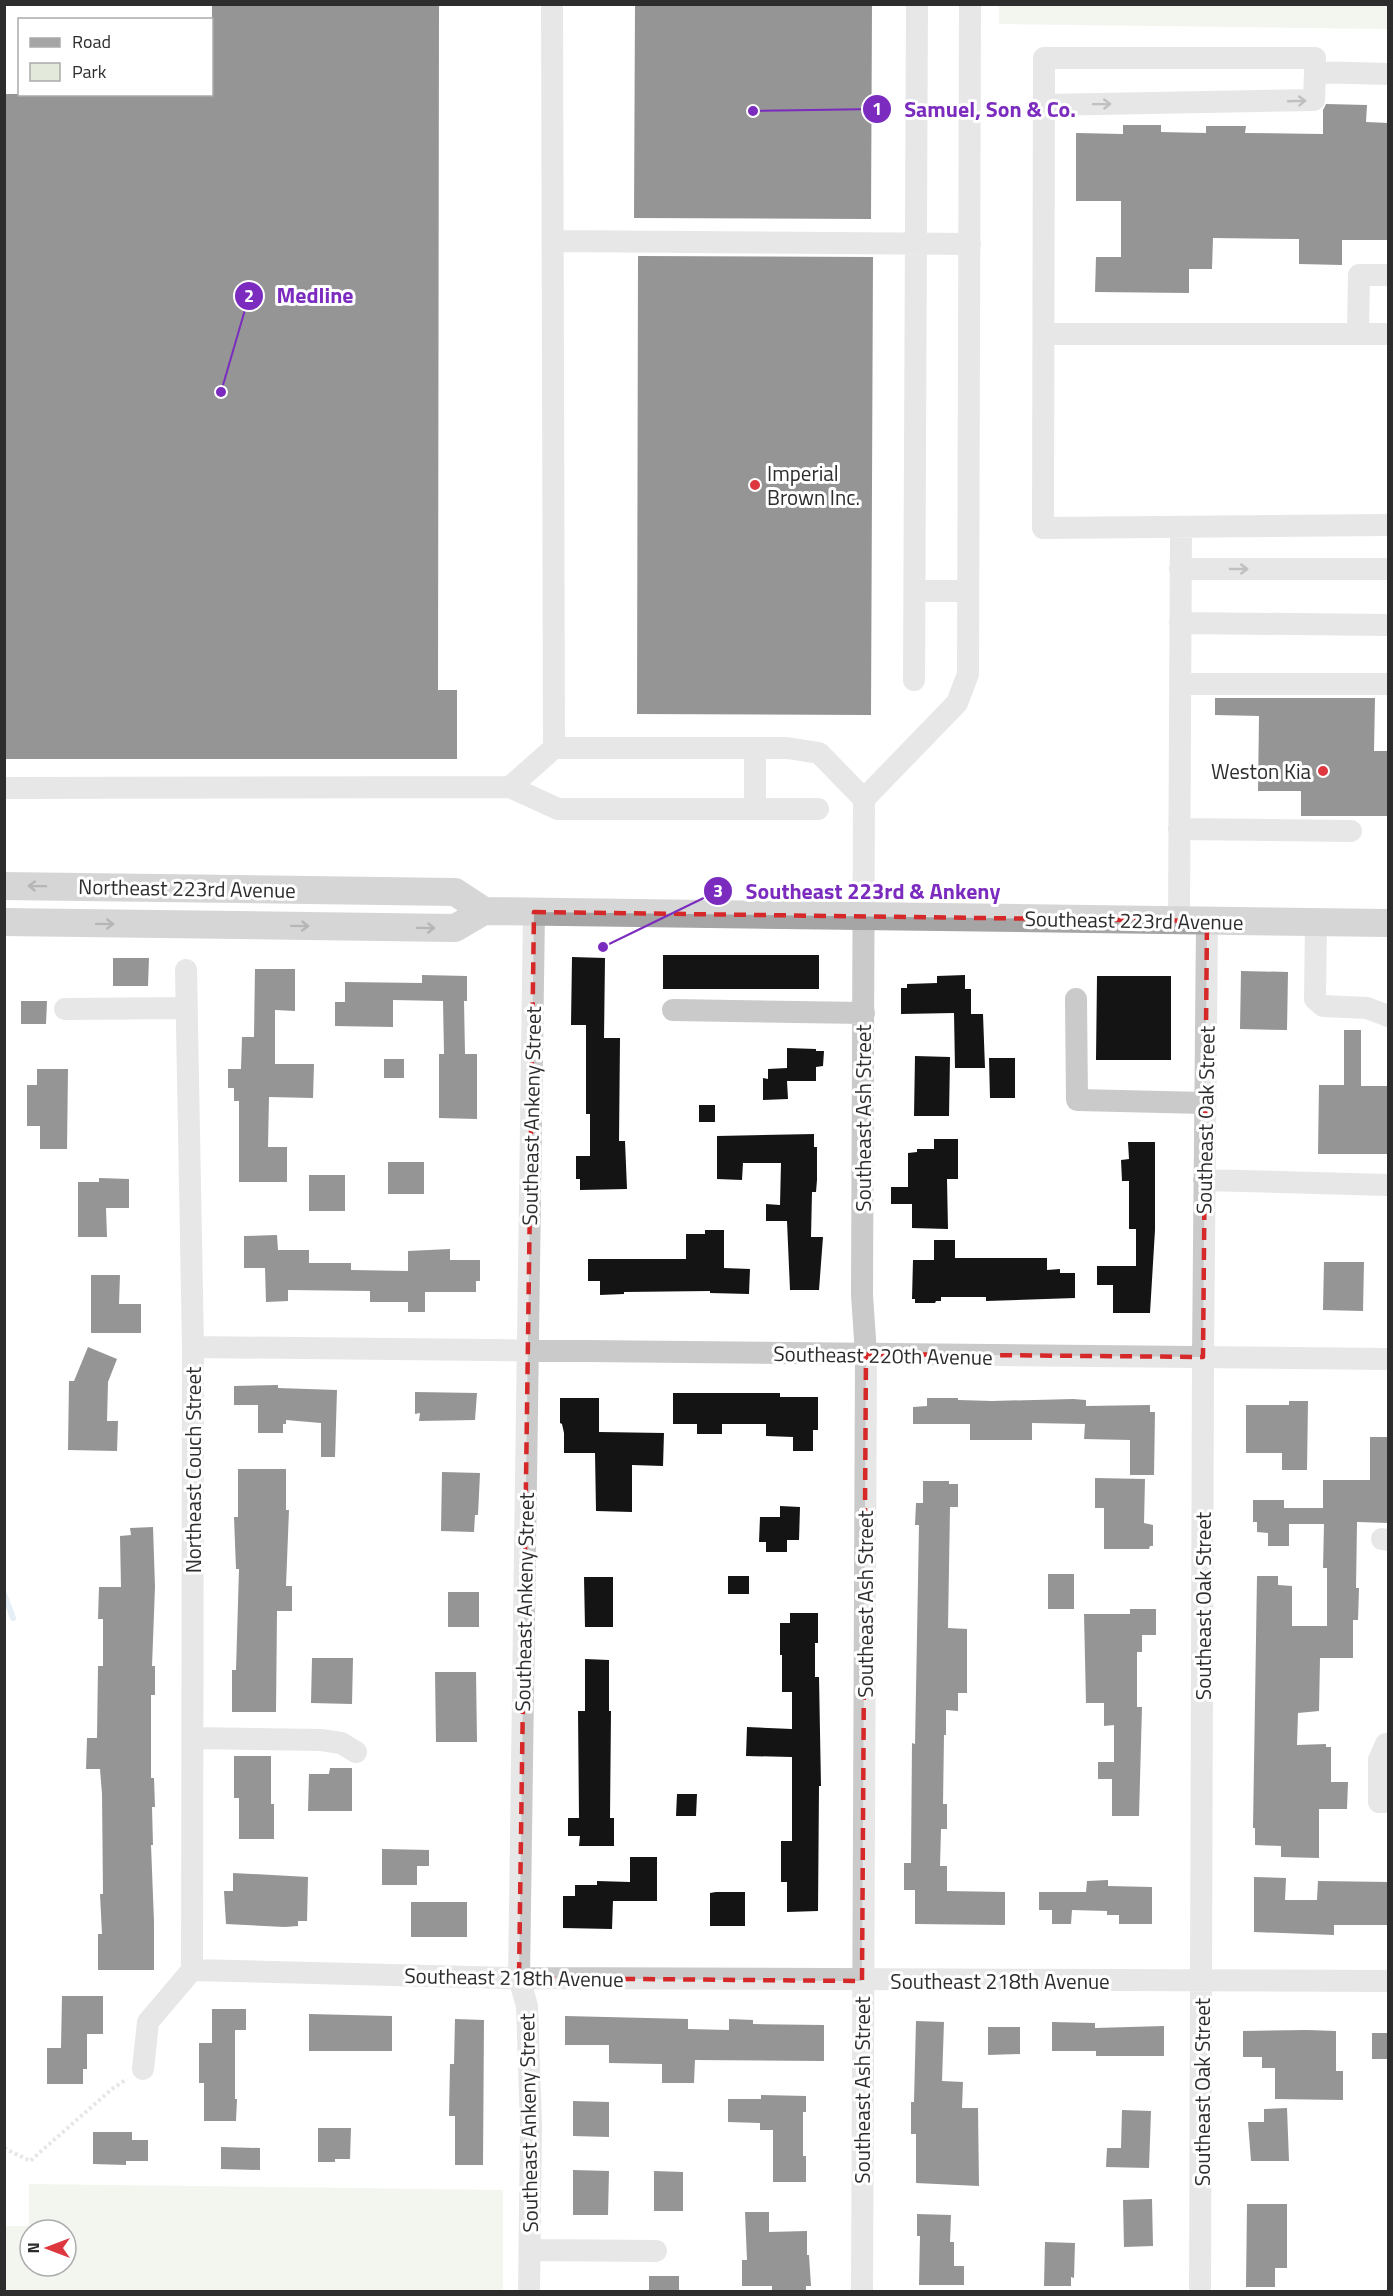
<svg xmlns="http://www.w3.org/2000/svg" width="1393" height="2296" font-family="'Titillium Web',sans-serif">
  <rect width="100%" height="100%" fill="#fff"/>
  <path fill="#e3eadb" fill-rule="evenodd" d="M999,5H1388V29L999,24Z
    M29,2184L503,2190V2291H5V2226H29ZM30,2230H66V2266H30Z"/>
  <g fill="none" stroke-linecap="round" stroke-linejoin="round">
    <path stroke="#c8dce9" stroke-width="6" d="M4,1594L13,1618"/>
  </g>
  <path fill="#141414" d="M212,4H439L438,690H457V759H4V94H212Z
    M635,4H872L871,219L634,218Z
    M1326,104L1367,105L1366,122L1389,123V240H1342V265L1299,264V239L1213,238L1212,269H1189V293L1095,292L1096,257H1121V201H1076V133L1123,134V125H1161V132L1206,133V126H1246L1245,133L1323,134V110Z
    M638,256L873,257L871,715L637,714Z
    M1215,698H1375L1374,751H1389V816H1301V791H1258L1259,716L1215,715Z
    M663,955H819V989H663Z
    M572,957L605,958L604,1038H620L619,1141H625L627,1189L580,1190V1179H576V1156H590V1114H586V1025H571Z
    M113,958H149L148,986H113Z
    M255,969H295V1011L275,1010V1064H314L313,1098L269,1097L268,1147H287V1182H239V1101H234V1088H228V1069H241L242,1037H254Z
    M1241,971L1288,972L1287,1030L1240,1029Z
    M422,975L467,976V1001H464L465,1054H477V1119L439,1118V1054H444L443,1001L393,1000V1027L335,1026V1002H345V982L422,983Z
    M965,975V989H971V1014H983L985,1068H955L954,1013L901,1014V988H907V984L937,983V976Z
    M1097,976H1171V1060H1096Z
    M21,1001H47L46,1024H21Z
    M1344,1030H1361V1086H1389V1154H1318L1319,1085H1344Z
    M787,1048L816,1049V1051H824L823,1066L816,1067V1081H787L788,1099L763,1100V1078L768,1079V1069L787,1068Z
    M915,1056L950,1057L949,1116H914Z
    M989,1058H1015V1098H990Z
    M384,1059H404V1078H384Z
    M37,1069H68L67,1149H40V1126H27V1085H37Z
    M699,1105H715V1122H699Z
    M814,1134V1147H817V1180L816,1192H812L811,1237H823L819,1290H790L787,1221H766V1204L780,1205L781,1163H743L742,1180L717,1179V1136Z
    M934,1139H958V1179H947L948,1229L912,1228V1204H891V1187H908V1153L917,1152V1149H934Z
    M1128,1142H1155V1230L1150,1313H1113V1285H1097V1266H1136V1229H1129V1181H1122L1121,1160L1129,1159Z
    M388,1162H424V1194H388Z
    M309,1175H345V1211H309Z
    M99,1178L129,1179V1208H106L107,1237H78V1182H99Z
    M705,1230H724V1268L750,1269L749,1294L710,1293V1291L624,1292V1294L600,1295V1281H588V1259H686V1234H705Z
    M277,1235L278,1250H309V1263H351V1270L408,1271V1251L450,1249V1260H480V1281H476V1292H425V1312H408V1302H370V1291L288,1290V1301L266,1302L265,1268H244V1236Z
    M934,1240H955V1258H1047V1270L1060,1269V1273H1075V1298L986,1301V1297H941V1301H936L935,1303H915V1299H912L913,1260H934Z
    M1324,1262H1364L1363,1311L1323,1310Z
    M91,1275H120L119,1304H141V1333H91Z
    M88,1347L117,1359L108,1382L107,1421H118L117,1451L68,1450L69,1381H74Z
    M278,1385V1388L337,1390L335,1457H321V1423L286,1420V1424H283V1433H258V1405H234V1386Z
    M415,1392L477,1393L475,1420L419,1421L420,1413L415,1414Z
    M673,1393H780V1397H818V1430H813V1451H793V1437L766,1436V1424H722V1434H697V1424H673Z
    M560,1398H599V1432L664,1433L663,1466L632,1465V1512L596,1511L595,1453H564V1433L562,1424L560,1423Z
    M927,1398H958V1400L992,1401L1073,1399L1086,1400V1406L1150,1405V1412H1155L1154,1475H1130V1440L1084,1439L1085,1424L1032,1423V1440H970V1424H913V1407L927,1406Z
    M1289,1401H1308L1307,1470H1282V1453H1246V1405H1289Z
    M1370,1437H1389V1523L1357,1522L1356,1588H1359L1358,1620H1353V1658H1320L1319,1711L1298,1713L1297,1745L1326,1744V1747H1331V1782H1348L1347,1809H1319V1858L1281,1857V1846L1255,1845V1828H1253L1257,1576H1278V1585L1292,1586V1626H1327V1568H1323L1324,1524H1289V1546H1268V1533L1257,1532V1522H1253V1500H1284V1508H1323V1480H1370Z
    M238,1469H286V1510H289L286,1586H292V1611H277L276,1712H232V1670H236L239,1569H236L234,1517H238Z
    M442,1472L480,1473L478,1515H475L474,1532L441,1531Z
    M1095,1478L1145,1479L1144,1523L1153,1525V1546H1150L1149,1549H1104V1508H1095Z
    M923,1481H949V1484H958V1507H950L948,1628L967,1629V1693H958V1711L946,1710V1735H944L943,1804H947V1829H941L940,1866H947V1891L1005,1892V1925L915,1924V1890H904V1863H911L912,1743L915,1744L919,1525H915L916,1503H923Z
    M780,1506L800,1507L799,1540H787V1552H766V1542H759L760,1517H780Z
    M153,1527L155,1587L152,1666H155V1695H151V1778H154L155,1807H152L153,1845H151L154,1922V1970H98V1934H102L100,1894H103L102,1794L100,1769H86L87,1738H97L98,1666H103V1619H98L99,1587H121L120,1536L131,1535L130,1528Z
    M1048,1574H1074V1609H1048Z
    M728,1576H749V1594H728Z
    M584,1577H613V1627H585Z
    M448,1592H479V1627H448Z
    M1130,1609H1156V1635H1142V1652H1137V1707H1142L1139,1816H1112V1779H1098V1762H1114V1725L1104,1726V1703H1086L1084,1614H1130Z
    M790,1613H818V1643H815V1677H819L821,1786H819L818,1911L787,1912V1882H781V1841H792V1757L746,1756L747,1727L792,1729V1692H782V1655H780V1623H790Z
    M312,1658H353L352,1704L311,1703Z
    M585,1659L609,1660V1711H611L610,1818H614V1846H579L580,1836H568V1818H579L578,1711H585Z
    M435,1672H476L477,1742H436Z
    M234,1756H271V1804H274V1839H239V1798H234Z
    M330,1768H352V1811H308L309,1774H329Z
    M677,1794H697L696,1816H676Z
    M382,1849L429,1850V1866H417V1885H382Z
    M630,1857H657V1901H613L612,1929L563,1928V1896H575V1885H597V1881L630,1882Z
    M233,1873L308,1877L307,1921H298V1926L285,1927L226,1924L224,1891H233Z
    M1254,1877L1286,1878L1285,1900H1317L1318,1881L1389,1882V1925H1334V1935L1254,1932Z
    M1108,1880V1886L1152,1887V1924H1119V1915H1107V1911L1072,1910L1071,1924H1052V1910H1039V1892H1086L1087,1881Z
    M716,1892H745V1926H710V1893Z
    M411,1902H467V1937H411Z
    M62,1996H103V2034H87V2069H83V2084H47V2048H61Z
    M212,2009H246V2030H235V2099H237L236,2121H204V2083H199V2043H212Z
    M309,2014L392,2016V2051H309Z
    M565,2016L688,2019V2029L729,2030V2019L753,2020V2024L824,2025V2061L695,2060L694,2083H662V2064L609,2063V2045H565Z
    M455,2019L484,2020L483,2165H455V2116H449L450,2064H454Z
    M916,2021L944,2022L942,2081L963,2082L962,2108H978L979,2186L916,2183V2134H911V2102H914Z
    M1052,2022L1095,2023V2028L1164,2026V2056H1096V2051H1052Z
    M988,2027H1020V2054L988,2055Z
    M1307,2030L1336,2031V2071H1343V2100L1275,2099V2068H1262V2057H1243V2031Z
    M1372,2033H1389V2059H1372Z
    M761,2095L806,2096V2112H803V2156H806V2182H773V2130H760V2123L728,2122V2099H761Z
    M573,2101L609,2102V2137L573,2136Z
    M1287,2108L1289,2161H1251L1248,2122H1264V2109Z
    M1122,2110L1151,2111L1149,2168L1106,2167L1107,2148H1121Z
    M318,2128H351L350,2159H335V2162H318Z
    M93,2132H132V2140H148V2161H126V2165L93,2164Z
    M221,2147L260,2148V2170L221,2169Z
    M573,2170L609,2171L608,2215H573Z
    M654,2171L683,2172V2211H654Z
    M1152,2199L1153,2246L1124,2247L1123,2200Z
    M1247,2204H1287V2268H1275V2287H1246Z
    M745,2212H769V2232L807,2231V2255H809L811,2286H806V2292H772V2286H742V2260H747Z
    M917,2214L951,2215L950,2242H954V2266H964V2285H919L920,2236H917Z
    M1045,2242L1075,2243L1074,2278L1071,2277V2286H1044Z
    M649,2276H679V2292H649Z"/>
  <g fill="none" stroke-linecap="round" stroke-linejoin="round">
    <path stroke="#cacaca" stroke-width="4" stroke-dasharray="3 3" stroke-linecap="butt" d="M4,2148L30,2161L112,2089L127,2079"/>
    <path stroke="#cacaca" stroke-width="22" d="M552,4L554,748
      M1388,74L1315,72V58H1044L1043,528L1388,525
      M1044,105L1314,100L1315,72
      M553,241L970,244
      M1044,334H1388
      M1358,334L1359,275H1388
      M1180,569H1388
      M915,591H968
      M1180,623L1388,625
      M914,680L917,4
      M1180,684H1388
      M755,748V809
      M510,787L558,809H818
      M4,788L510,787L554,748H787L819,753L864,799
      M1179,829L1351,831
      M1179,920L1181,528
      M1316,921L1315,999L1323,1006L1367,1008L1388,1016
      M186,970L193,1347L192,1970
      M1076,999L1077,1100L1205,1103
      M65,1009L187,1008
      M673,1010L864,1013
      M1204,1180L1388,1185
      M193,1347L1388,1359
      M1382,1539L1388,1540
      M193,1738L321,1740L341,1743L356,1752
      M1388,1744H1386L1379,1760V1802H1388
      M192,1970L513,1978L1388,1981
      M143,2069L148,2022L192,1970
      M530,2250L656,2251
      M529,2292L531,2125L527,2006L519,1978L534,912
      M862,2292L866,1354L862,1295L864,799L957,703L968,674L970,4
      M1200,2292L1203,1357L1207,921"/>
    <path stroke="#a5a5a5" stroke-width="28" d="M4,886L455,892L484,911
      M4,922L455,928L484,911L1388,923"/>
  </g>
  <defs><path id="oneway-shaft" d="M-6 0H5M1.5-3L5.5 0L1.5 3" fill="none" stroke-width="1.6" stroke-linecap="round" stroke-linejoin="round" transform="scale(1.5)"/></defs>
  <g stroke="#747474">
    <use href="#oneway-shaft" transform="translate(1297 101) rotate(-2)"/>
    <use href="#oneway-shaft" transform="translate(1102 104) rotate(-1)"/>
    <use href="#oneway-shaft" transform="translate(1239 569)"/>
  </g>
  <g stroke="#5d5d5d">
    <use href="#oneway-shaft" transform="translate(37 886) rotate(-179)"/>
    <use href="#oneway-shaft" transform="translate(105 924) rotate(1)"/>
    <use href="#oneway-shaft" transform="translate(300 926) rotate(1)"/>
    <use href="#oneway-shaft" transform="translate(426 928) rotate(1)"/>
  </g>
  <path d="M0 0H1393V2296H0ZM534,912L1207,921L1203,1357L866,1354L862,1981L519,1978Z" fill="#fff" fill-opacity=".55" fill-rule="evenodd"/>
  <path fill="none" stroke="#d62828" stroke-width="4.5" stroke-dasharray="12 8" stroke-linejoin="round" d="M534,912L1207,921L1203,1357L866,1354L862,1981L519,1978Z"/>
  <g fill="#dd3740" stroke="#fff" stroke-width="2">
    <circle cx="755" cy="485" r="6"/>
    <circle cx="1323" cy="771" r="6"/>
  </g>
  <g text-anchor="middle" dominant-baseline="central" stroke-width="6" stroke-linejoin="round" paint-order="stroke">
    <g font-size="21" fill="#2d2d2d" stroke="#fff" text-anchor="start">
      <text x="767" y="473">Imperial<tspan x="767" dy="24">Brown Inc.</tspan></text>
      <text x="1311" y="771" text-anchor="end">Weston Kia</text>
    </g>
    <g font-size="21" fill="#2d2d2d" stroke="#fff">
      <text transform="translate(187 888) rotate(1)">Northeast 223rd Avenue</text>
      <text transform="translate(1134 920) rotate(1)">Southeast 223rd Avenue</text>
      <text transform="translate(531 1116) rotate(-89)">Southeast Ankeny Street</text>
      <text transform="translate(863 1118) rotate(-90)">Southeast Ash Street</text>
      <text transform="translate(1205 1120) rotate(-89)">Southeast Oak Street</text>
      <text transform="translate(883 1355) rotate(1)">Southeast 220th Avenue</text>
      <text transform="translate(193 1470) rotate(-90)">Northeast Couch Street</text>
      <text transform="translate(524 1602) rotate(-89)">Southeast Ankeny Street</text>
      <text transform="translate(865 1604) rotate(-90)">Southeast Ash Street</text>
      <text transform="translate(1203 1606) rotate(-90)">Southeast Oak Street</text>
      <text transform="translate(514 1977) rotate(1)">Southeast 218th Avenue</text>
      <text x="1000" y="1981">Southeast 218th Avenue</text>
      <text transform="translate(862 2090) rotate(-90)">Southeast Ash Street</text>
      <text transform="translate(1202 2092) rotate(-90)">Southeast Oak Street</text>
      <text transform="translate(528 2123) rotate(-91)">Southeast Ankeny Street</text>
    </g>
  </g>
  <path fill="none" stroke="#7b2cbf" stroke-width="2" d="M753 111L877 109M221 392L249 296M603 947L718 891"/>
  <g fill="#7b2cbf" stroke="#fff" stroke-width="2">
    <circle cx="753" cy="111" r="6"/>
    <circle cx="221" cy="392" r="6"/>
    <circle cx="603" cy="947" r="6"/>
    <circle cx="877" cy="109" r="15"/>
    <circle cx="249" cy="296" r="15"/>
    <circle cx="718" cy="891" r="15"/>
  </g>
  <g font-size="18" text-anchor="middle" font-weight="bold" fill="#fff">
    <text x="877" y="115">1</text>
    <text x="249" y="302">2</text>
    <text x="718" y="897">3</text>
  </g>
  <g font-size="22" text-anchor="middle" font-weight="bold" fill="#7b2cbf" stroke="#fff" stroke-width="6" stroke-linejoin="round" paint-order="stroke">
    <text x="990" y="117">Samuel, Son &amp; Co.</text>
    <text x="315" y="303">Medline</text>
    <text x="873" y="899">Southeast 223rd &amp; Ankeny</text>
  </g>
  <rect width="1393" height="2296" fill="none" stroke="#2d2d2d" stroke-width="12"/>
  <rect x="18" y="18" width="195" height="78" fill="#ffffff" stroke="#ababab" stroke-width="1.5"/>
  <rect x="30" y="38" width="30" height="9" fill="#a5a5a5" stroke="#ababab" stroke-width="1.5"/>
  <text x="72" y="48" font-size="18" fill="#2d2d2d">Road</text>
  <rect x="30" y="63" width="30" height="18" fill="#e3eadb" stroke="#ababab" stroke-width="1.5"/>
  <text x="72" y="78" font-size="18" fill="#2d2d2d">Park</text>
  <g transform="translate(48 2248) rotate(270)"><circle r="28" fill="#ffffff" stroke="#ababab" stroke-width="1.5"/>
  <path d="M0-4.5L10 22L0 15L-10 22Z" fill="#dd3740"/>
  <text y="-9" font-size="16" font-weight="bold" text-anchor="middle" fill="#2d2d2d">N</text>
  </g>
</svg>
